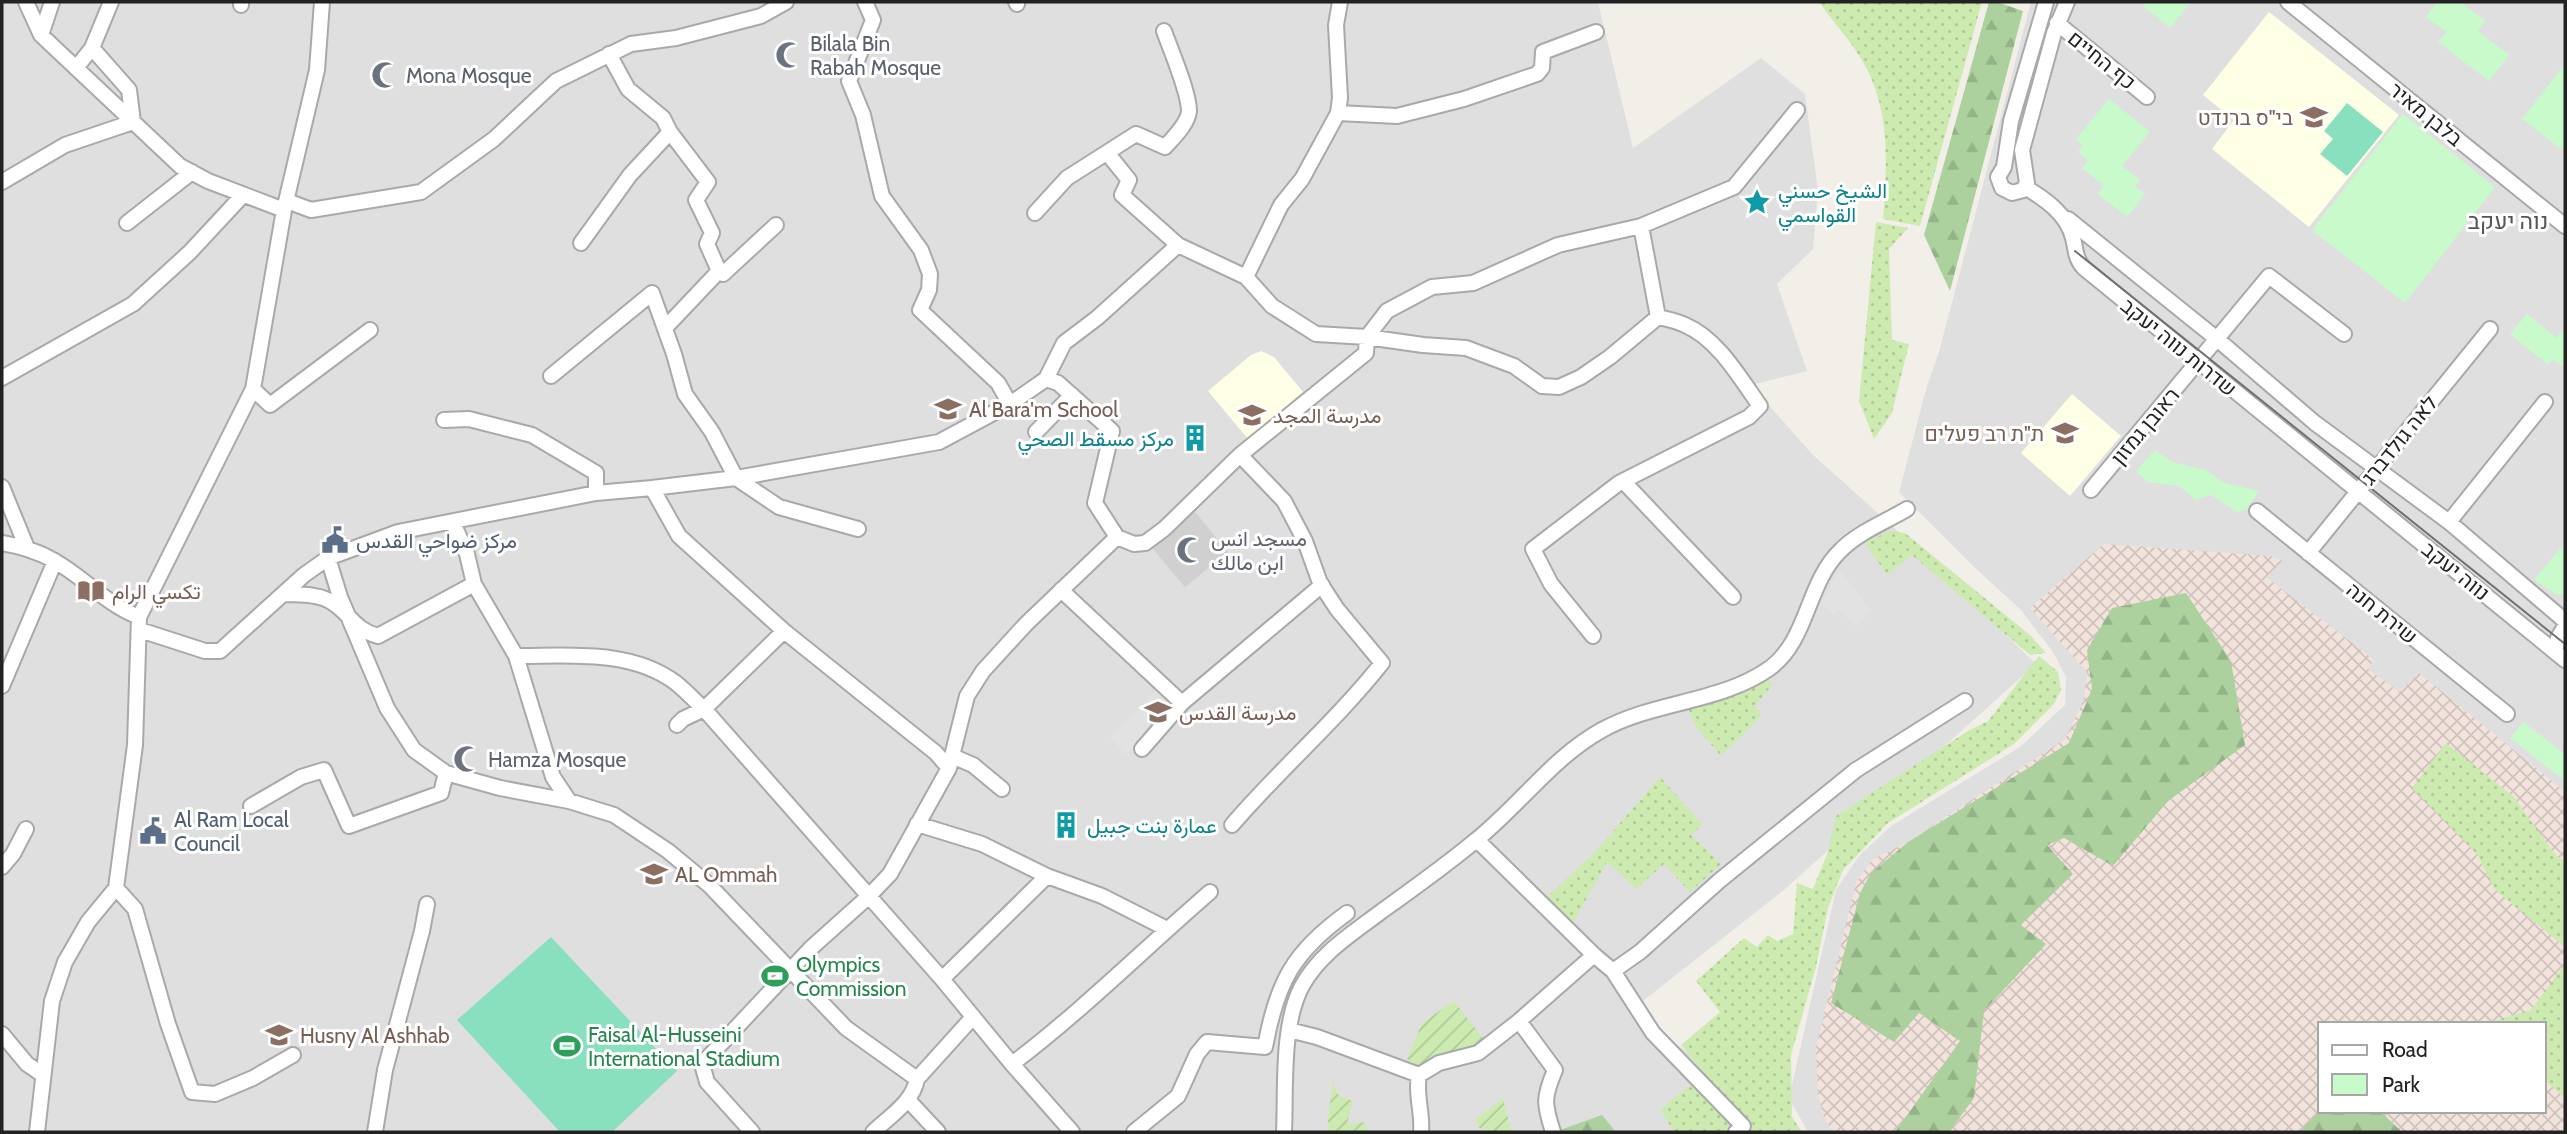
<svg xmlns="http://www.w3.org/2000/svg" width="2567" height="1134" font-family="Cabin,Vazirmatn,Heebo,sans-serif">
  <defs>
    <pattern id="military-cross-hatch" width="8" height="8" patternUnits="userSpaceOnUse" patternTransform="scale(1.75)"><rect width="8" height="8" fill="#f3e3dd"/><path d="M0 0l8 8M0 8l8-8" fill="none" stroke="#d0c2bd"/></pattern>
    <pattern id="grass-dots" width="8" height="8" patternUnits="userSpaceOnUse" patternTransform="scale(1.75)"><rect width="8" height="8" fill="#cdebb0"/><path d="M2 2h.1M6 6h.1" fill="none" stroke="#b0c997" stroke-width="1.8" stroke-linecap="round"/></pattern>
    <pattern id="forest-firs" width="22" height="20" patternUnits="userSpaceOnUse" patternTransform="scale(1.75)"><rect width="22" height="20" fill="#add19e"/><path d="M5 1l3.5 6h-7zM16 11l3.5 6h-7z" fill="#95b388"/></pattern>
    <pattern id="garden-furrows" width="10" height="10" patternUnits="userSpaceOnUse" patternTransform="scale(1.75)"><rect width="10" height="10" fill="#cdebb0"/><path d="M-1 1l2-2M0 10L10 0M9 11l2-2" fill="none" stroke="#b0c997"/></pattern>
  </defs>
  <rect width="100%" height="100%" fill="#f2efe9"/>
  <path fill="#e0dfdf" fill-rule="evenodd" d="M2,2H1598L1633,148L1761,58L1805,94L1818,190L1813,249L1777,284L1807,371L1751,385L1812,454L1900,533L2036,664L1785,889L1643,1001L1663,1035L1743,1091L1770,1132H2Z
    M2031,2H2565V1132H1808L1789,1098L1836,890L1859,856L1891,826L2020,747L2065,705L2066,677L2053,652L2021,610L1974,567L1899,492L1927,386L1939,352ZM2320,1024H2544V1111H2320Z"/>
  <path fill="#ffffe5" d="M2269,12L2399,115L2309,227L2212,149L2234,120L2203,95Z
    M1261,351L1274,357L1303,392L1248,439L1208,391L1251,355Z
    M2072,394L2121,436L2070,496L2021,453Z"/>
  <path fill="#d0d0d0" d="M1195,512L1228,552L1185,587L1152,548Z"/>
  <path fill="url(#military-cross-hatch)" fill-rule="evenodd" d="M2104,544L2270,556L2283,561L2266,577L2374,660L2368,669L2399,692L2419,673L2565,792V1132H1833L1824,1117L1818,1095L1816,1048L1856,883L1872,860L1908,842L2065,739L2084,700L2087,672L2030,608ZM2320,1024H2544V1111H2320Z"/>
  <path fill="url(#grass-dots)" d="M1819,2H1982L1920,226L1883,219C1887,166 1891,110 1863,62C1851,41 1833,22 1819,2Z
    M1876,222L1908,228L1889,249L1892,340L1909,344L1892,413L1874,439L1859,401Z
    M1889,531L1905,533L2030,635L2046,653L2030,655L1912,555L1887,575L1865,543Z
    M2039,656L2058,672L2061,690L2054,704L2014,744L1888,823L1843,870L1828,908L1816,967L1791,1055L1792,1117L1802,1132H1674L1660,1109L1705,1074L1681,1045L1720,1012L1696,981L1744,938L1757,947L1768,935L1777,941L1793,934L1797,883L1813,889L1829,849L1836,816L1968,731L1988,721Z
    M1767,678L1773,684L1755,706L1762,715L1721,756L1696,727L1688,709L1734,696Z
    M2446,743L2514,797L2554,853L2565,862V947L2495,890L2477,854L2412,788Z
    M1660,777L1702,824L1691,835L1721,864L1690,892L1664,864L1636,889L1607,862L1573,923L1546,898L1596,851Z
    M2565,964V1098L2544,1080V1024H2483L2531,1010Z"/>
  <path fill="url(#forest-firs)" d="M1989,2H1997L2023,11L1950,291L1924,235Z
    M2186,593L2231,661L2245,745L2168,801L2113,866L2064,838L2047,845L2073,874L2021,925L2046,944L1984,1011L1974,1098L1949,1132H1895L1960,1041L1919,1013L1894,1042L1831,1003L1860,893L1871,873L1908,842L2069,743L2092,689L2087,650L2112,608Z
    M2320,1111H2380L2402,1132H2299Z
    M1602,1115L1616,1132L1557,1131Z"/>
  <path fill="#c8facc" d="M2146,2H2191L2170,28L2143,6Z
    M2437,2H2460L2485,21L2478,31L2509,55L2489,81L2438,42L2446,32L2426,17Z
    M2565,64V144L2561,149L2522,119Z
    M2109,99L2150,132L2122,166L2140,180L2135,186L2145,194L2127,217L2098,194L2104,186L2082,168L2088,161L2078,152L2083,145L2076,139Z
    M2403,114L2495,187L2405,303L2312,230Z
    M2527,314L2557,338L2565,328V368L2553,359L2548,365L2510,334Z
    M2155,450L2172,462L2206,470L2224,483L2259,491L2246,510L2237,512L2211,495L2196,500L2179,486L2148,482L2136,471Z
    M2565,543V595L2556,594L2534,580Z
    M2523,722L2565,754V781L2510,738Z"/>
  <path fill="url(#garden-furrows)" d="M1454,1001L1486,1042L1419,1067L1407,1059L1422,1023Z
    M1333,1082L1339,1096L1353,1101L1347,1124L1365,1122L1368,1132H1329L1328,1117Z
    M1503,1099L1512,1132H1487L1486,1129L1479,1128L1475,1119Z"/>
  <path fill="#88e0be" d="M2347,103L2383,132L2347,176L2320,154L2333,139L2324,131Z
    M551,937L677,1071L612,1132H560L457,1020Z"/>
  <path fill="#e2e2e2" d="M1839,570L1872,611L1856,626L1839,609L1834,614L1821,604Z
    M1157,690L1175,703L1126,755L1110,737Z"/>
  <g fill="none" stroke-linecap="round" stroke-linejoin="round">
    <defs>
      <path id="minor" d="M26,2L41,35L180,166L208,181L284,210
        M241,2V5
        M865,2L873,20L849,81L863,115L882,196L921,250L930,274L929,290L920,310L998,383L1010,404
        M1016,2L1017,4
        M2046,2L2011,121L2004,167L1998,177L2002,188L2012,193L2023,190L2027,183L2022,150L2054,33L2067,2
        M2288,2L2565,226
        M2057,23L2147,97
        M41,35L52,2
        M92,48L129,90L133,122
        M76,68L92,48L111,2
        M1338,113L1397,116L1464,99L1537,74L1542,68L1543,52L1596,32
        M670,132L708,182L696,200L712,233L707,244L719,271
        M1108,154L1129,180L1122,195L1178,245L1246,277L1272,306L1316,334L1367,337L1423,345L1466,348L1514,366L1542,386L1559,387L1581,377L1610,357L1658,317L1641,226
        M2,182L65,145L133,122
        M2025,187C2045,199 2067,214 2073,238C2076,249 2075,259 2084,268L2565,660
        M287,201L311,210L421,192L494,139L556,81L631,44L676,38L761,16L786,2
        M1035,213L1067,178L1136,134L1165,147C1173,138 1188,124 1189,111C1189,92 1171,51 1164,31
        M2068,219L2217,339L2315,423L2449,522L2565,621
        M127,223L192,172
        M581,243L630,175L670,132L663,118L628,89L609,54
        M1246,277L1281,205L1302,179L1338,113L1340,98L1336,25L1340,2
        M665,328L719,271L723,274L776,225
        M551,376L652,293L674,354L685,394L712,432L736,478L779,507L858,529
        M2,378L133,304L190,252L243,195
        M1046,379L1058,383L1112,431L1095,503L1117,537
        M253,389L270,405L370,330
        M444,420L469,419L532,435L596,473V493
        M1036,432L1072,395
        M1623,481L1733,597
        M2,487L27,548
        M652,488L736,478L939,442L1010,404L1046,379L1064,343L1097,318L1178,245
        M2091,490L2269,276L2344,334
        M2257,511L2507,714
        M2449,522L2545,402
        M453,523L467,554L474,584L516,656L553,777L569,801
        M2,543C20,546 37,551 53,560C84,577 104,603 139,617
        M2308,553L2490,329
        M328,558L340,597L387,708L414,750L446,773L500,788L569,801L614,815L668,851L709,885L846,1028L917,1079
        M1061,590L1182,703
        M283,594C299,595 319,593 333,603C351,615 355,630 378,636L474,584
        M140,630L205,651H220L304,575L328,558L398,532L596,493L652,488L679,536L784,631L936,753L949,768L890,874L868,897L811,948L702,1064L707,1082L752,1132
        M1593,636L1551,584L1533,549L1619,483L1749,417L1760,406C1740,378 1718,339 1685,325C1677,321 1667,319 1658,317
        M2555,651L2558,638L2565,626
        M516,656C569,656 631,649 676,683C686,691 695,701 704,709L942,979
        M2,686L55,561
        M677,725L683,719L704,709L784,631
        M1142,749L1182,703L1322,585
        M952,756L973,765L1002,789
        M949,768L967,696L983,671L1026,624L1117,537L1134,544L1145,543L1164,529L1240,455L1366,353L1367,337L1387,311L1432,287L1473,283L1558,245L1641,226L1734,187L1797,110
        M251,806L301,777L324,770L349,826L441,793L446,773
        M917,824L982,844L1047,876
        M1232,825C1280,769 1336,721 1382,663L1337,609L1320,583L1305,541L1284,501L1240,455
        M1477,840L1594,955
        M2,867L13,854L26,829
        M116,888L135,909L168,1024L192,1092L215,1094L253,1078L293,1055
        M1613,971L1653,1033L1743,1126L1736,1132
        M1519,1021L1555,1070C1543,1098 1544,1104 1553,1132
        M1289,1030L1317,1037L1419,1075L1439,1063L1478,1053L1519,1021L1594,955L1613,971L1640,952L1719,881L1856,770L1965,701
        M2,1034L27,1064L43,1075
        M1012,1064L942,979L1047,876L1102,896L1167,929
        M1419,1075C1415,1094 1423,1113 1421,1132
        M908,1100L938,1132
        M37,1132L52,1001L65,962L88,922L116,888L135,745L139,617L253,389L284,210L317,70L322,2
        M375,1132L385,1070L422,931L427,904
        M873,1132C890,1116 913,1102 917,1079L973,1017
        M1072,1132L1012,1064C1082,1011 1144,949 1210,892
        M1134,1132L1178,1096L1197,1054L1207,1042L1265,1047C1277,982 1293,952 1347,913
        M1284,1132C1286,1089 1281,1025 1302,986C1320,953 1353,933 1382,911C1414,888 1445,866 1475,841C1519,806 1553,757 1602,730C1654,701 1721,703 1770,668C1808,640 1807,583 1840,551C1857,533 1885,522 1907,509"/>
    </defs>
    <use href="#minor" stroke="#a9a9a9" stroke-width="18"/>
    <use href="#minor" stroke="#fff" stroke-width="14"/>
    <path stroke="#707070" stroke-width="2" d="M2075,251L2565,644"/>
  </g>
  <defs>
    <symbol id="mosque-bare" viewBox="-9 -9 18 18"><path d="M3.5-4.9A6 6 0 1 0 3.5 4.9A5 5 0 1 1 3.5-4.9Z" fill="#6b7280" stroke="#fff" stroke-width="2.5" paint-order="stroke"/></symbol>
    <symbol id="school-bare" viewBox="-9 -9 18 18"><path d="M0-5L7-2L0 1L-7-2ZM-4 1L0 2.5L4 1V4Q0 6-4 4Z" fill="#8d6e63" stroke="#fff" stroke-width="2.5" paint-order="stroke"/></symbol>
    <symbol id="sight-bare" viewBox="-9 -9 18 18"><path d="M0-6L1.8-2.2L6-1.7L2.9 1.2L3.7 5.4L0 3.3L-3.7 5.4L-2.9 1.2L-6-1.7L-1.8-2.2Z" fill="#0f9aa8" stroke="#fff" stroke-width="2.5" paint-order="stroke"/></symbol>
    <symbol id="building-bare" viewBox="-9 -9 18 18"><path d="M-4-6H4V6H1V3H-1V6H-4ZM-2.5-4.3h1.7v1.8h-1.7ZM.8-4.3h1.7v1.8H.8ZM-2.5-1h1.7V.8h-1.7ZM.8-1h1.7V.8H.8Z" fill="#0f9aa8" stroke="#fff" stroke-width="2.5" paint-order="stroke"/></symbol>
    <symbol id="civic-bare" viewBox="-9 -9 18 18"><path d="M-.6-6.5H3V-4.5H.6V-3L4-1V1h2V6H-6V1h2V-1L-.6-3ZM-1.2 2.5V6h2.4V2.5Z" fill="#5c6f8a" stroke="#fff" stroke-width="2.5" paint-order="stroke"/></symbol>
    <symbol id="library-bare" viewBox="-9 -9 18 18"><path d="M-6-4Q-3-5.5-.7-3.5V5Q-3 3-6 4ZM6-4Q3-5.5 .7-3.5V5Q3 3 6 4Z" fill="#8d6e63" stroke="#fff" stroke-width="2.5" paint-order="stroke"/></symbol>
    <symbol id="university-bare" viewBox="-9 -9 18 18"><path d="M0-5L7-2L0 1L-7-2ZM-4 1L0 2.5L4 1V4Q0 6-4 4Z" fill="#8d6e63" stroke="#fff" stroke-width="2.5" paint-order="stroke"/></symbol>
    <symbol id="stadium-bare" viewBox="-9 -9 18 18"><path d="M0-5a6.5 5 0 1 0 0 10a6.5 5 0 1 0 0-10ZM-3.5-1.8h7v3.6h-7Z" fill="#2e9e5b" stroke="#fff" stroke-width="2.5" paint-order="stroke"/></symbol>
  </defs>
  <g fill-rule="evenodd">
    <use href="#mosque-bare" x="770" y="36" width="38" height="38"/>
    <use href="#mosque-bare" x="366" y="56" width="38" height="38"/>
    <use href="#school-bare" x="2295" y="98" width="38" height="38"/>
    <use href="#sight-bare" x="1738" y="183" width="38" height="38"/>
    <use href="#school-bare" x="929" y="390" width="38" height="38"/>
    <use href="#school-bare" x="1233" y="396" width="38" height="38"/>
    <use href="#school-bare" x="2046" y="414" width="38" height="38"/>
    <use href="#building-bare" x="1176" y="419" width="38" height="38"/>
    <use href="#civic-bare" x="316" y="521" width="38" height="38"/>
    <use href="#mosque-bare" x="1171" y="531" width="38" height="38"/>
    <use href="#library-bare" x="72" y="572" width="38" height="38"/>
    <use href="#school-bare" x="1139" y="693" width="38" height="38"/>
    <use href="#mosque-bare" x="448" y="740" width="38" height="38"/>
    <use href="#building-bare" x="1047" y="806" width="38" height="38"/>
    <use href="#civic-bare" x="134" y="812" width="38" height="38"/>
    <use href="#university-bare" x="635" y="855" width="38" height="38"/>
    <use href="#stadium-bare" x="756" y="957" width="38" height="38"/>
    <use href="#school-bare" x="260" y="1016" width="38" height="38"/>
    <use href="#stadium-bare" x="548" y="1027" width="38" height="38"/>
  </g>
  <g text-anchor="middle" dominant-baseline="central" stroke-width="6" stroke-linejoin="round" paint-order="stroke">
    <g font-size="21" fill="#5b616d" stroke="#fff" text-anchor="start">
      <text x="810" y="43">Bilala Bin<tspan x="810" dy="24">Rabah Mosque</tspan></text>
      <text x="406" y="75">Mona Mosque</text>
      <text x="1211" y="538">مسجد انس<tspan x="1211" dy="24">ابن مالك</tspan></text>
      <text x="488" y="759">Hamza Mosque</text>
    </g>
    <g font-size="21" fill="#222" stroke="#fff">
      <text transform="translate(2102 60) rotate(39)">כף החיים</text>
      <text transform="translate(2426 114) rotate(39)">בלבן מאיר</text>
      <text transform="translate(2179 347) rotate(39)">שדרות נווה יעקב</text>
      <text transform="translate(2145 426) rotate(-50)">ראובן גמזון</text>
      <text transform="translate(2399 440) rotate(-51)">לאה גולדברג</text>
      <text transform="translate(2456 571) rotate(39)">נווה יעקב</text>
      <text transform="translate(2382 613) rotate(39)">שירת חנה</text>
    </g>
    <g font-size="21" fill="#785e54" stroke="#fff" text-anchor="start">
      <text x="2293" y="117" text-anchor="end">בי"ס ברנדט</text>
      <text x="969" y="409">Al Bara'm School</text>
      <text x="1273" y="415">مدرسة المجد</text>
      <text x="2044" y="433" text-anchor="end">ת"ת רב פעלים</text>
      <text x="112" y="591">تكسي الرام</text>
      <text x="1179" y="712">مدرسة القدس</text>
      <text x="675" y="874">AL Ommah</text>
      <text x="300" y="1035">Husny Al Ashhab</text>
    </g>
    <g font-size="21" fill="#0d838f" stroke="#fff" text-anchor="start">
      <text x="1778" y="190">الشيخ حسني<tspan x="1778" dy="24">القواسمي</tspan></text>
      <text x="1174" y="438" text-anchor="end">مركز مسقط الصحي</text>
      <text x="1087" y="825">عمارة بنت جبيل</text>
    </g>
    <g font-size="21" fill="#4e5e75" stroke="#fff" text-anchor="start">
      <text x="356" y="540">مركز ضواحي القدس</text>
      <text x="174" y="819">Al Ram Local<tspan x="174" dy="24">Council</tspan></text>
    </g>
    <g font-size="21" fill="#27864d" stroke="#fff" text-anchor="start">
      <text x="796" y="964">Olympics<tspan x="796" dy="24">Commission</tspan></text>
      <text x="588" y="1034">Faisal Al-Husseini<tspan x="588" dy="24">International Stadium</tspan></text>
    </g>
    <g font-size="23" fill="#555" stroke="#fff">
      <text x="2508" y="221">נוה יעקב</text>
    </g>
  </g>
  <rect width="2567" height="1134" fill="none" stroke="#222222" stroke-width="7"/>
  <rect x="2318" y="1022" width="228" height="91" fill="#ffffff" stroke="#a7a7a7" stroke-width="2"/>
  <rect x="2332" y="1045" width="35" height="10" fill="#ffffff" stroke="#a7a7a7" stroke-width="2"/>
  <text x="2382" y="1057" font-size="21" fill="#222222">Road</text>
  <rect x="2332" y="1074" width="35" height="21" fill="#c8facc" stroke="#a7a7a7" stroke-width="2"/>
  <text x="2382" y="1092" font-size="21" fill="#222222">Park</text>
</svg>
